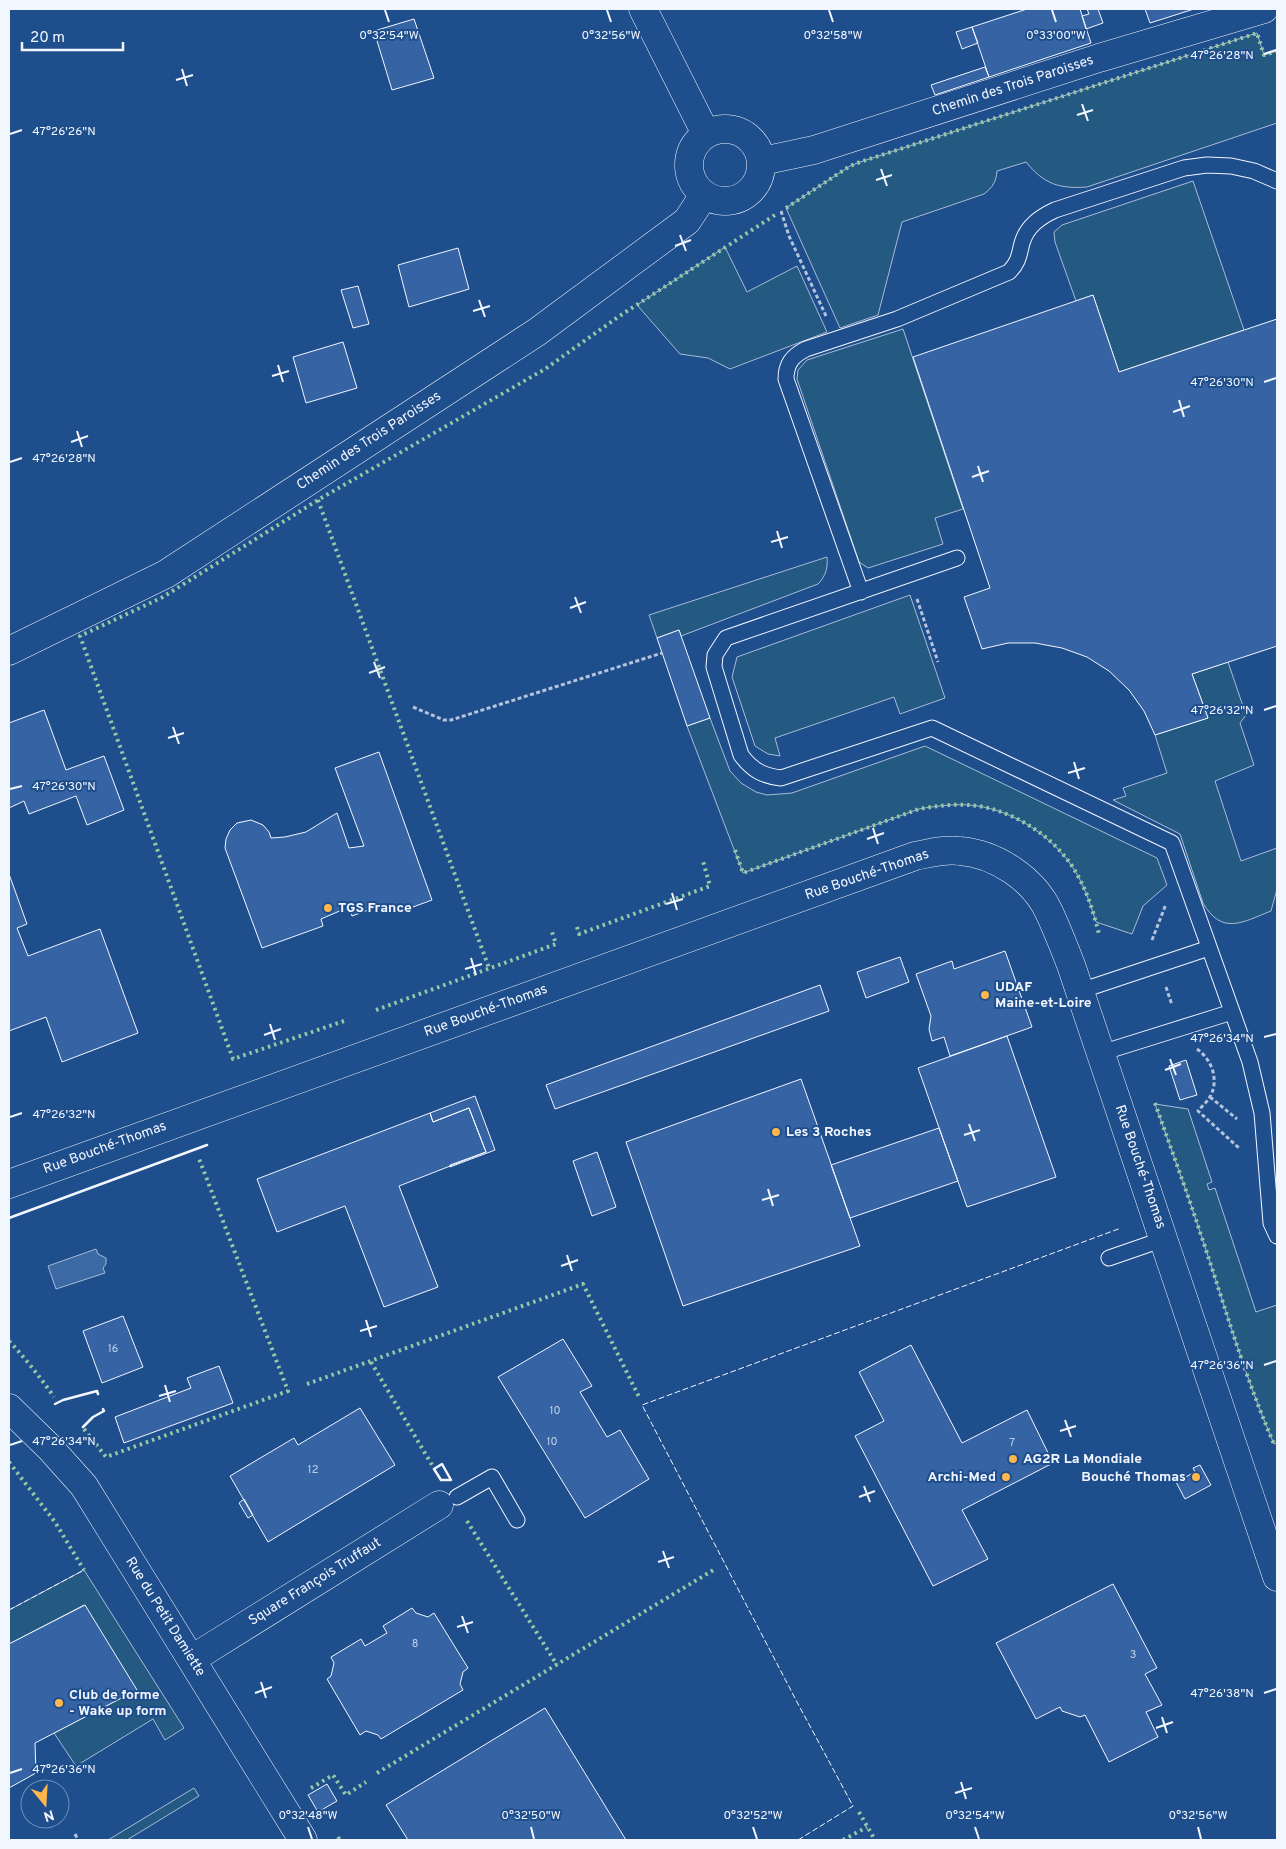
<svg xmlns="http://www.w3.org/2000/svg" width="1286" height="1849" font-family="Overpass,sans-serif">
  <rect width="100%" height="100%" fill="#1f4e8c"/>
  <path fill="#245a82" stroke="#a8bbd7" d="M1257,33L1264,55L1277,51V123L1087,187C1059,189 1044,184 1026,162L997,171C996,182 993,187 984,194L902,222L878,315L840,328L786,208L850,166L860,162Z
    M1193,181L1244,330L1119,372L1093,295L1076,301L1055,242L1054,232L1062,225Z
    M725,247L747,292L797,266L827,332L730,369L708,358L680,354L637,305Z
    M903,329L963,509L935,518L943,544L868,568L859,562L797,379L798,370L807,360Z
    M827,557C828,567 826,576 818,584L681,636L679,630L657,638L649,615Z
    M910,595L945,698L900,714L894,697L775,738L780,756L768,754L755,746L732,677L737,657Z
    M1228,662L1246,715L1240,723L1254,765L1215,781L1241,861L1277,848V889L1271,911C1243,922 1222,936 1203,903L1180,834L1113,800L1126,796L1123,788L1167,773L1155,735L1208,718L1192,674Z
    M710,718L730,771L741,783L756,792L767,795L792,793L925,746L1157,858L1167,885L1143,906L1132,934L1096,922C1091,906 1086,891 1078,876C1057,838 1012,808 969,805C952,804 936,806 919,809L743,873L687,726Z
    M1155,1104L1188,1109L1212,1182L1207,1184L1209,1190L1215,1188L1256,1312L1277,1305V1443L1274,1444C1244,1375 1224,1303 1200,1232C1186,1189 1170,1146 1155,1104Z
    M84,1570L184,1728L165,1740L153,1719L76,1766L54,1733L136,1690L84,1605L9,1644V1610Z
    M194,1788L199,1796L127,1840H108Z"/>
  <path fill="#3b69a3" stroke="#a8bbd7" d="M96,1249L98,1254L106,1258V1264L103,1268L105,1273L56,1289L48,1266Z"/>
  <path fill="#3563a3" stroke="#f2f6ff" d="M1027,9H1080L1091,43L989,77L972,27Z
    M1087,9H1098L1103,23L1086,29L1082,16L1089,14Z
    M1145,9H1194L1150,23Z
    M414,19L434,78L392,90L374,31Z
    M972,27L978,43L962,49L956,32Z
    M985,67L989,77L935,95L931,85Z
    M458,248L469,289L409,307L398,265Z
    M358,286L369,324L353,328L341,290Z
    M1093,295L1119,372L1277,319V646L1192,674L1208,718L1155,735L1144,711L1129,690L1109,671L1087,657L1062,648L1035,643H1008L982,649L964,597L990,588L913,357Z
    M343,342L357,388L306,403L293,357Z
    M679,630L710,718L687,726L657,638Z
    M44,710L66,770L104,756L124,810L87,825L76,796L29,814L24,801L9,808V723Z
    M379,752L432,900L402,911L382,905L352,916L350,909L342,910L321,919L323,926L262,948L225,848L226,839L230,830L237,823L251,820L263,825L269,832L271,838L285,837L306,832L337,813L349,848L364,846L335,768Z
    M9,874L27,924L17,928L28,956L100,929L138,1033L62,1062L46,1017L9,1031Z
    M1005,951L1032,1027L950,1056L944,1037L932,1041L929,1029L931,1016L916,974L952,961L954,969Z
    M900,957L909,982L866,998L857,972Z
    M820,985L829,1011L555,1109L546,1085Z
    M1007,1036L1056,1177L967,1207L918,1068Z
    M1186,1060L1197,1095L1180,1100L1169,1066Z
    M801,1079L860,1246L683,1306L626,1142Z
    M475,1096L495,1150L450,1167V1165L486,1152L469,1108L433,1122L430,1113Z
    M469,1108L486,1152L399,1186L438,1287L384,1307L345,1206L277,1232L257,1179L430,1113L433,1122Z
    M939,1128L958,1181L850,1218L831,1165Z
    M597,1152L616,1207L592,1216L573,1161Z
    M123,1316L143,1367L102,1383L83,1331Z
    M563,1339L592,1386L580,1392L607,1437L620,1430L649,1479L585,1518L498,1377Z
    M911,1345L962,1443L1027,1410L1053,1463L962,1510L988,1559L933,1586L855,1436L884,1421L859,1372Z
    M219,1366L233,1403L124,1443L115,1417L191,1388L187,1378Z
    M360,1408L395,1465L268,1542L230,1476L294,1438L298,1445Z
    M1200,1465L1211,1485L1185,1499L1176,1482L1195,1472L1193,1468Z
    M244,1499L253,1515L248,1518L239,1503Z
    M1113,1584L1157,1668L1145,1674L1162,1705L1146,1712L1158,1737L1109,1762L1085,1715L1080,1717L1062,1711L1060,1707L1036,1719L996,1643Z
    M85,1605L137,1690L35,1743L36,1773L9,1788V1644Z
    M412,1608L416,1613L428,1617L434,1613L468,1668L463,1672L460,1684L463,1690L381,1739L378,1735L366,1731L360,1735L327,1679L331,1676L334,1663L331,1657L361,1639L365,1646L387,1633L383,1626Z
    M545,1708L626,1840H408L386,1805Z
    M327,1784L337,1801L318,1812L308,1795Z"/>
  <g fill="none" stroke-linecap="round" stroke-linejoin="round">
    <defs>
      <path id="service" d="M957,558L726,638L715,655L714,667L741,755C752,770 763,776 781,778L932,728L1172,843L1250,1062L1262,1113L1271,1223L1277,1236
        M861,592L786,379C786,364 792,356 806,349L897,319L1009,272C1019,262 1019,255 1022,243C1027,226 1040,217 1055,210L1184,168L1207,165L1231,166L1254,171L1277,181
        M1080,991L1209,948
        M1101,1053L1232,1012
        M1109,1258L1164,1239
        M457,1497L492,1477L517,1520"/>
      <path id="minor" d="M643,9L706,134
        M689 165a36 36 0 1 1 72 0a36 36 0 1 1-72 0Z
        M762,161L814,150L1099,58L1264,9
        M9,651L166,574L537,332L687,221L704,195
        M9,1184L915,856C930,853 945,849 960,851C996,854 1034,879 1049,912C1057,929 1064,947 1071,965L1277,1577
        M9,1408L50,1448L84,1486L303,1840
        M192,1659L439,1505"/>
    </defs>
    <use href="#service" stroke="#f2f6ff" stroke-width="17"/>
    <use href="#minor" stroke="#f2f6ff" stroke-width="29"/>
    <path stroke="#b3c4dc" stroke-width="3" stroke-dasharray="4 2.5" stroke-linecap="butt" d="M781,211L789,236L826,316
      M917,599L938,662
      M413,707L444,720H451L662,653
      M1152,940L1166,904
      M1166,987L1172,1005
      M1197,1049C1211,1059 1219,1078 1211,1095C1208,1101 1202,1106 1198,1111L1239,1148
      M1210,1097L1237,1119
      M75,1834L78,1840"/>
    <use href="#service" stroke="#1f4e8c" stroke-width="15"/>
    <use href="#minor" stroke="#1f4e8c" stroke-width="28"/>
    <path stroke="#97c8a6" stroke-width="4" stroke-dasharray="2.5 4" stroke-linecap="butt" d="M786,208L850,166L860,162L1257,33L1264,55L1277,51
      M318,500L489,968
      M735,850L743,873L919,809C936,806 952,804 969,805C1012,808 1058,838 1078,876C1088,894 1094,914 1099,934
      M577,927L579,934L710,886L703,861
      M376,1010L556,944L552,932
      M344,1021L233,1059L80,636L163,597L318,500L545,369L618,317L775,215
      M1155,1103C1170,1146 1186,1189 1200,1232C1224,1303 1244,1375 1274,1444L1277,1443
      M9,1341C26,1359 40,1377 54,1397
      M371,1362L432,1465
      M307,1384L583,1284L640,1399
      M84,1429L106,1457L288,1391L198,1156
      M9,1462L55,1522L84,1570
      M467,1521L557,1665
      M377,1773L715,1569
      M311,1788L333,1775L346,1795L366,1782
      M859,1812L875,1840
      M338,1837L340,1840
      M843,1840L867,1827"/>
    <path stroke="#f2f6ff" stroke-width="1" stroke-dasharray="6 2.5" stroke-linecap="butt" d="M9,1610L84,1570
      M798,1840L853,1806L797,1702L642,1405L1121,1228"/>
    <path stroke="#f2f6ff" stroke-width="2.5" d="M9,1218L207,1145
      M55,1404L63,1400L97,1391L98,1394
      M83,1427L93,1417L104,1411L103,1409
      M442,1464L451,1480H441L434,1469Z"/>
  </g>
  <path fill="none" stroke="#f2f6ff" stroke-width="2" d="M385,10L389,22M607,10L611,22M829,10L833,22M1052,10L1056,22M1264,54L1276,50M182,69L187,86M176,80L193,75M1082,104L1088,121M1077,115L1093,110M10,134L22,130M881,169L887,186M876,180L892,175M680,235L686,251M675,246L691,240M479,300L485,317M473,311L490,306M278,365L283,382M272,376L289,371M1264,382L1276,378M1179,400L1184,417M1173,412L1190,406M77,431L82,447M71,442L88,436M10,462L22,458M978,466L983,482M972,477L989,471M777,531L782,548M771,542L788,537M575,597L581,613M570,608L586,602M374,662L380,678M369,673L385,667M1264,710L1276,706M173,727L179,744M168,738L184,733M1074,762L1079,779M1068,773L1085,768M10,789L22,786M873,828L878,844M867,839L884,833M672,893L677,910M666,904L683,899M471,958L476,975M465,969L482,964M270,1024L275,1040M264,1035L281,1029M1264,1037L1276,1034M1170,1059L1176,1075M1165,1070L1181,1064M10,1117L22,1113M969,1124L975,1141M964,1135L980,1130M768,1189L773,1206M762,1200L779,1195M567,1255L572,1271M561,1266L578,1260M366,1320L371,1337M360,1331L377,1326M1264,1365L1276,1361M165,1385L170,1402M159,1396L176,1391M1065,1420L1071,1437M1060,1431L1076,1426M10,1445L22,1441M864,1486L870,1502M859,1497L875,1491M663,1551L669,1568M658,1562L674,1557M462,1616L468,1633M457,1627L473,1622M261,1682L266,1698M255,1693L272,1687M1264,1693L1276,1689M1162,1717L1167,1733M1156,1728L1173,1722M10,1773L22,1769M961,1782L966,1799M955,1793L972,1788M308,1827L312,1839M531,1827L534,1839M753,1827L757,1839M975,1827L979,1839M1198,1827L1201,1839"/>
  <g fill="#ffb74d" stroke="#1f4e8c" stroke-width="2">
    <circle cx="328" cy="908" r="5"/>
    <circle cx="985" cy="995" r="5"/>
    <circle cx="776" cy="1132" r="5"/>
    <circle cx="1013" cy="1459" r="5"/>
    <circle cx="1006" cy="1477" r="5"/>
    <circle cx="1196" cy="1477" r="5"/>
    <circle cx="59" cy="1703" r="5"/>
  </g>
  <g text-anchor="middle" dominant-baseline="central" stroke-width="4" stroke-linejoin="round" paint-order="stroke">
    <g font-size="11" fill="#c3d1e8">
      <text x="113" y="1349">16</text>
      <text x="555" y="1411">10</text>
      <text x="552" y="1442">10</text>
      <text x="1012" y="1443">7</text>
      <text x="313" y="1470">12</text>
      <text x="415" y="1644">8</text>
      <text x="1133" y="1655">3</text>
    </g>
    <g font-size="14" fill="#f2f6ff" stroke="#1f4e8c">
      <text transform="translate(1013 86) rotate(-18)">Chemin des Trois Paroisses</text>
      <text transform="translate(369 441) rotate(-33)">Chemin des Trois Paroisses</text>
      <text transform="translate(867 875) rotate(-19)">Rue Bouché-Thomas</text>
      <text transform="translate(486 1011) rotate(-20)">Rue Bouché-Thomas</text>
      <text transform="translate(105 1148) rotate(-20)">Rue Bouché-Thomas</text>
      <text transform="translate(1140 1167) rotate(71)">Rue Bouché-Thomas</text>
      <text transform="translate(315 1582) rotate(-32)">Square François Truffaut</text>
      <text transform="translate(165 1617) rotate(58)">Rue du Petit Damiette</text>
    </g>
    <g font-size="14" font-weight="bold" fill="#f2f6ff" stroke="#1f4e8c" text-anchor="start">
      <text x="338" y="908">TGS France</text>
      <text x="995" y="987">UDAF<tspan x="995" dy="16">Maine-et-Loire</tspan></text>
      <text x="786" y="1132">Les 3 Roches</text>
      <text x="1023" y="1459">AG2R La Mondiale</text>
      <text x="996" y="1477" text-anchor="end">Archi-Med</text>
      <text x="1186" y="1477" text-anchor="end">Bouché Thomas</text>
      <text x="69" y="1695">Club de forme<tspan x="69" dy="16">- Wake up form</tspan></text>
    </g>
  </g>
  <g font-size="12" text-anchor="middle" fill="#f2f6ff" stroke="#1f4e8c" stroke-width="4" stroke-linejoin="round" paint-order="stroke">
    <text x="389" y="39">0°32'54"W</text>
    <text x="611" y="39">0°32'56"W</text>
    <text x="833" y="39">0°32'58"W</text>
    <text x="1056" y="39">0°33'00"W</text>
    <text x="1222" y="59">47°26'28"N</text>
    <text x="64" y="135">47°26'26"N</text>
    <text x="1222" y="386">47°26'30"N</text>
    <text x="64" y="462">47°26'28"N</text>
    <text x="1222" y="714">47°26'32"N</text>
    <text x="64" y="790">47°26'30"N</text>
    <text x="1222" y="1042">47°26'34"N</text>
    <text x="64" y="1118">47°26'32"N</text>
    <text x="1222" y="1369">47°26'36"N</text>
    <text x="64" y="1445">47°26'34"N</text>
    <text x="1222" y="1697">47°26'38"N</text>
    <text x="64" y="1773">47°26'36"N</text>
    <text x="308" y="1819">0°32'48"W</text>
    <text x="531" y="1819">0°32'50"W</text>
    <text x="753" y="1819">0°32'52"W</text>
    <text x="975" y="1819">0°32'54"W</text>
    <text x="1198" y="1819">0°32'56"W</text>
  </g>
  <rect width="1286" height="1849" fill="none" stroke="#f2f6ff" stroke-width="20"/>
  <g transform="translate(45 1804) rotate(162)"><circle r="24" fill="#1f4e8c" stroke="#7391ba"/>
  <path d="M0-4L9 19L0 12L-9 19Z" fill="#ffb74d"/>
  <text y="-8" font-size="14" font-weight="bold" text-anchor="middle" fill="#f2f6ff">N</text>
  </g>
  <path d="M22 42v8h101v-8" fill="none" stroke="#f2f6ff" stroke-width="2.5"/>
  <text x="30" y="42" font-size="15" fill="#f2f6ff" stroke="#1f4e8c" stroke-width="4" paint-order="stroke">20 m</text>
</svg>
